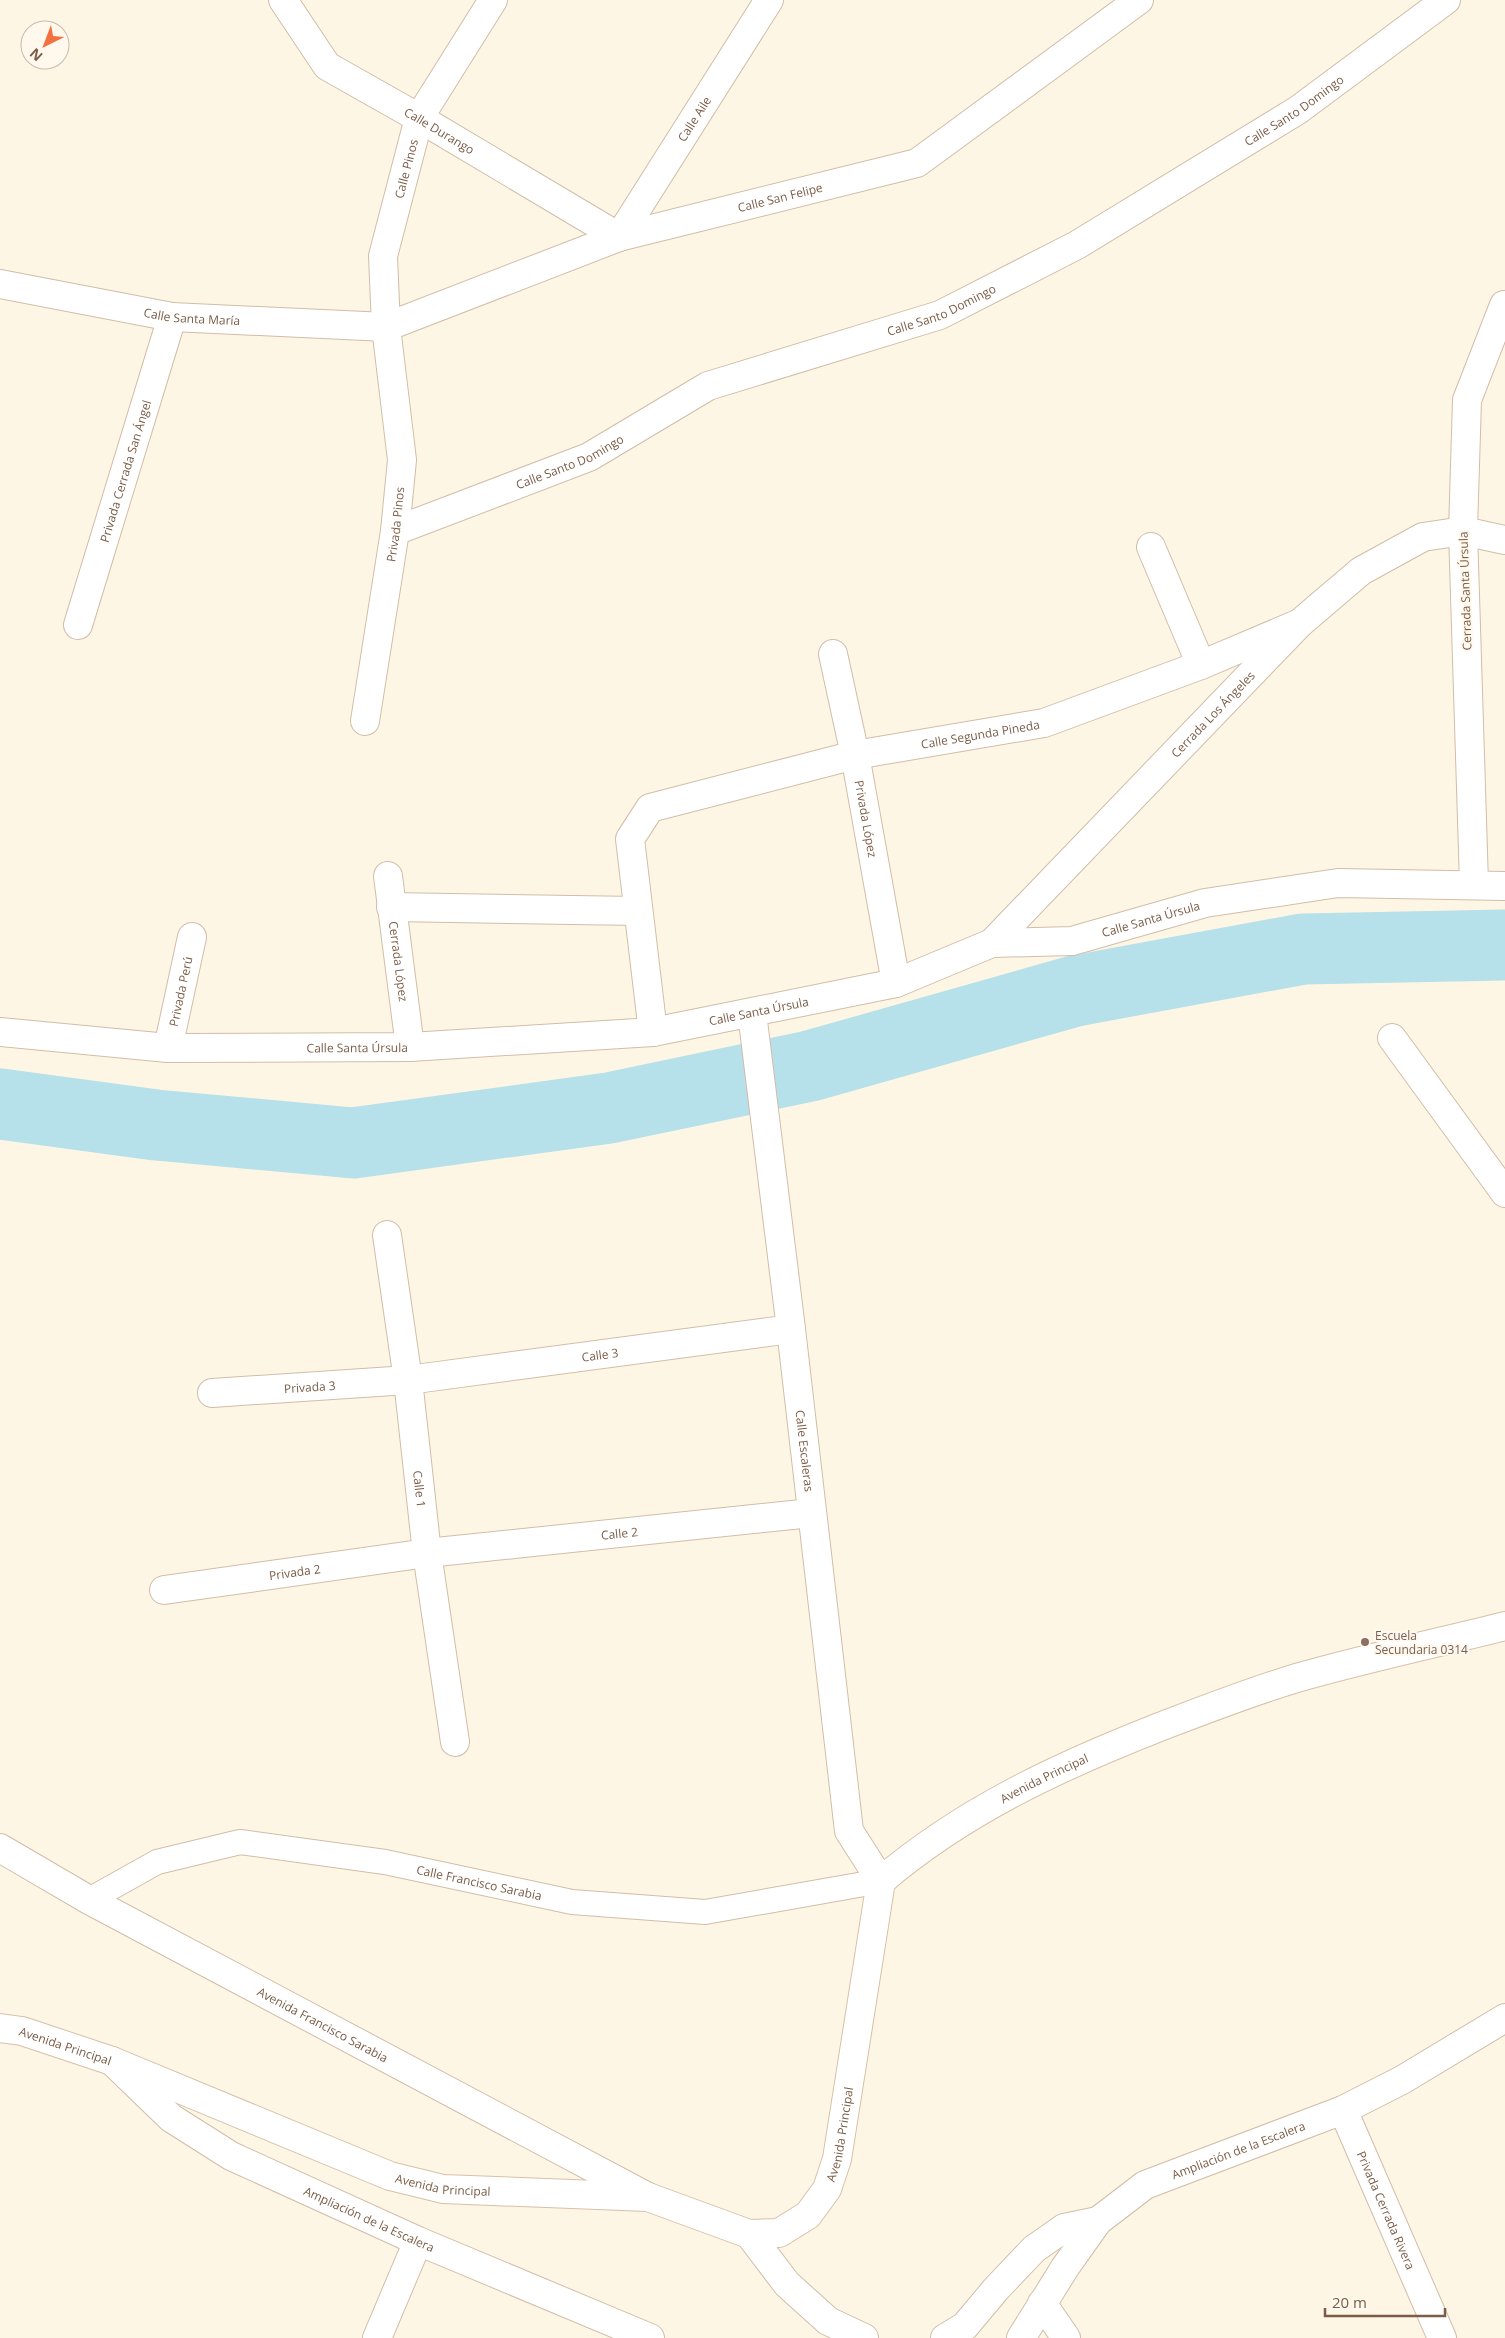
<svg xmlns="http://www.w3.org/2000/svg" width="1505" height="2338" font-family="'Open Sans',sans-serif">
  <rect width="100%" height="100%" fill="#fef6e4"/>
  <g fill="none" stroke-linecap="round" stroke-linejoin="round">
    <path stroke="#b6e0ea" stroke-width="71" d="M0,1104L156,1125L353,1143L609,1108L810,1066L1075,991L1303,949L1505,945"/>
    <defs>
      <g id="lane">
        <path id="s1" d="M89,1900L157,1862L240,1842L385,1862L572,1902L705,1912L881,1881"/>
      </g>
      <g id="street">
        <path id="s2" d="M283,0L327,66L419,118L619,237"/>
        <path id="s3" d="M619,237L769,0"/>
        <path id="s4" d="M0,284L172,317L386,327L619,237L917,163L1139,0"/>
        <path id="s5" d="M395,531L589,457L708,386L940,315L1077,245L1298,110L1446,0"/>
        <path d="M1151,547L1201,665"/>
        <path id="s6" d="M78,625L172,317"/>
        <path id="s7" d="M833,654L855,755L896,983"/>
        <path id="s8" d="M365,721L395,531L402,460L386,327L383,256L419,118L493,0"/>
        <path id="s9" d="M388,876L410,1047"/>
        <path d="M1474,884L1463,531L1467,400L1504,305"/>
        <path d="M391,907L638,911"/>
        <path id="s10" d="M992,943L1300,623L1361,571L1423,537L1463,531L1505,540"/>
        <path id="s11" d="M752,1013L791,1329L849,1831L881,1881"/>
        <path id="s12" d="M0,1032L168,1048L410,1047L653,1032L896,983L992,943L1072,941L1205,903L1338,883L1505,886"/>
        <path id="s13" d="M653,1032L630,839L650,808L855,755L1044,723L1201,665L1300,623"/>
        <path d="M1392,1038L1505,1193"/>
        <path id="s14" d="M168,1048L192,937"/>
        <path id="s15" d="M387,1235L408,1380L427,1553L455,1742"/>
        <path id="s16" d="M212,1393L408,1380L791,1329"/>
        <path id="s17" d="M164,1590L427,1553L811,1513"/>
        <path id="s18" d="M0,1848L89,1900L648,2197"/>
        <path id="s19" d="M112,2061L171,2118L231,2156L418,2241L650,2338"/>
        <path id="s20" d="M1343,2110L1442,2338"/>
        <path d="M749,2234L787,2284L828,2321L864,2338"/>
        <path d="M1042,2303L1066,2338"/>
        <path d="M377,2338L418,2241"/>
        <path d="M945,2338L965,2326L996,2289L1034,2249L1064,2228L1098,2221"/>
        <path id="s21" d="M1021,2338L1066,2266L1098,2221L1145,2185L1343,2110L1402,2080L1505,2018"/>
      </g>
      <g id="secondary">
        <path id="s22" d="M0,2028L22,2031L112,2061L390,2176L443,2189L648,2197L749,2234L779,2233L808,2215L827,2189L837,2159L881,1881C963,1811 1058,1767 1157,1728C1204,1710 1252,1691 1300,1677C1367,1658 1437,1643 1505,1626"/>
      </g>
    </defs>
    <use href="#lane" stroke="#d1bda9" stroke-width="26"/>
    <use href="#street" stroke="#d1bda9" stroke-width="30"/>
    <use href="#secondary" stroke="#d7c0a9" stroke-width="30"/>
    <use href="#lane" stroke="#fff" stroke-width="24"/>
    <use href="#street" stroke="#fff" stroke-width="28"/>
    <use href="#secondary" stroke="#fff" stroke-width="28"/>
  </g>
  <circle fill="#8d6e63" stroke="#fff9ed" stroke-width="2" cx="1365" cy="1642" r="5"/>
  <g text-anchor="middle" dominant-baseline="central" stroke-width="4" stroke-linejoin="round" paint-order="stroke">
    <g font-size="12" fill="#7a5c47" stroke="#fff9ed">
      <text stroke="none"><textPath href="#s5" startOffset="998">Calle Santo Domingo</textPath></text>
      <text stroke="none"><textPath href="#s3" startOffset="140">Calle Aile</textPath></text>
      <text stroke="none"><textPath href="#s2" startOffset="209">Calle Durango</textPath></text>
      <text stroke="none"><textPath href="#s8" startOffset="559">Calle Pinos</textPath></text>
      <text stroke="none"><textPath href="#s4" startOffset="805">Calle San Felipe</textPath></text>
      <text stroke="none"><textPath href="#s5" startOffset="592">Calle Santo Domingo</textPath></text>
      <text stroke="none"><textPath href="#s4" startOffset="195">Calle Santa María</textPath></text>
      <text stroke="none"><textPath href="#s5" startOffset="188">Calle Santo Domingo</textPath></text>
      <text stroke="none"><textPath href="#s6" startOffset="161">Privada Cerrada San Ángel</textPath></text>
      <text stroke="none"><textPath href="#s8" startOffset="199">Privada Pinos</textPath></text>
      <text transform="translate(1465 591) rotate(-92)">Cerrada Santa Úrsula</text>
      <text stroke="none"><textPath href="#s10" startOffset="318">Cerrada Los Ángeles</textPath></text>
      <text stroke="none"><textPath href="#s13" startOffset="570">Calle Segunda Pineda</textPath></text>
      <text stroke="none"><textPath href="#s7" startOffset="168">Privada López</textPath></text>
      <text stroke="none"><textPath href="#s12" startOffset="1168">Calle Santa Úrsula</textPath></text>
      <text stroke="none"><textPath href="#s9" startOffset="86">Cerrada López</textPath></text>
      <text stroke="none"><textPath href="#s14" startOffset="58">Privada Perú</textPath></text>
      <text stroke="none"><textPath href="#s12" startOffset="762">Calle Santa Úrsula</textPath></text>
      <text stroke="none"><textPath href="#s12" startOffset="358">Calle Santa Úrsula</textPath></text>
      <text stroke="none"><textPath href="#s16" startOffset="390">Calle 3</textPath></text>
      <text stroke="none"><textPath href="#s16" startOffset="98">Privada 3</textPath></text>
      <text stroke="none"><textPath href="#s11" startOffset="441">Calle Escaleras</textPath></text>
      <text stroke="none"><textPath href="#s15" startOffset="256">Calle 1</textPath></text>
      <text stroke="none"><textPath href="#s17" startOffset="459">Calle 2</textPath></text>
      <text stroke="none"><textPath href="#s17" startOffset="132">Privada 2</textPath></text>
      <text stroke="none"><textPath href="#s22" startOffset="1388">Avenida Principal</textPath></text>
      <text stroke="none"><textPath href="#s1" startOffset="406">Calle Francisco Sarabia</textPath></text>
      <text stroke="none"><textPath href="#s18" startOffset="368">Avenida Francisco Sarabia</textPath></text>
      <text stroke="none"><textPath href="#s22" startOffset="68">Avenida Principal</textPath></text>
      <text stroke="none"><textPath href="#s22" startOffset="938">Avenida Principal</textPath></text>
      <text stroke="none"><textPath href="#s21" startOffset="299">Ampliación de la Escalera</textPath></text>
      <text stroke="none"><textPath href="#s22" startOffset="472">Avenida Principal</textPath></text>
      <text stroke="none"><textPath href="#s20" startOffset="109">Privada Cerrada Rivera</textPath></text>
      <text stroke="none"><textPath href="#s19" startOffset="305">Ampliación de la Escalera</textPath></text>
    </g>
    <g font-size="12" fill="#785e54" stroke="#fff9ed" text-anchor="start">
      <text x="1375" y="1635">Escuela<tspan x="1375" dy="14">Secundaria 0314</tspan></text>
    </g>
  </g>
  <g transform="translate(45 45) rotate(222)"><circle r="24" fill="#fff9ed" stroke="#cabaab"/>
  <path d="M0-4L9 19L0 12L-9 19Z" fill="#f4703e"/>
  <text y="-8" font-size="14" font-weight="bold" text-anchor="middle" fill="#7a5c47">N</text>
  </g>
  <path d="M1325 2308v8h120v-8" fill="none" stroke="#7a5c47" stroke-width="2.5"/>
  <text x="1332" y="2308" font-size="15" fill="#7a5c47" stroke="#fff9ed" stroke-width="4" paint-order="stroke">20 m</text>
</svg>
